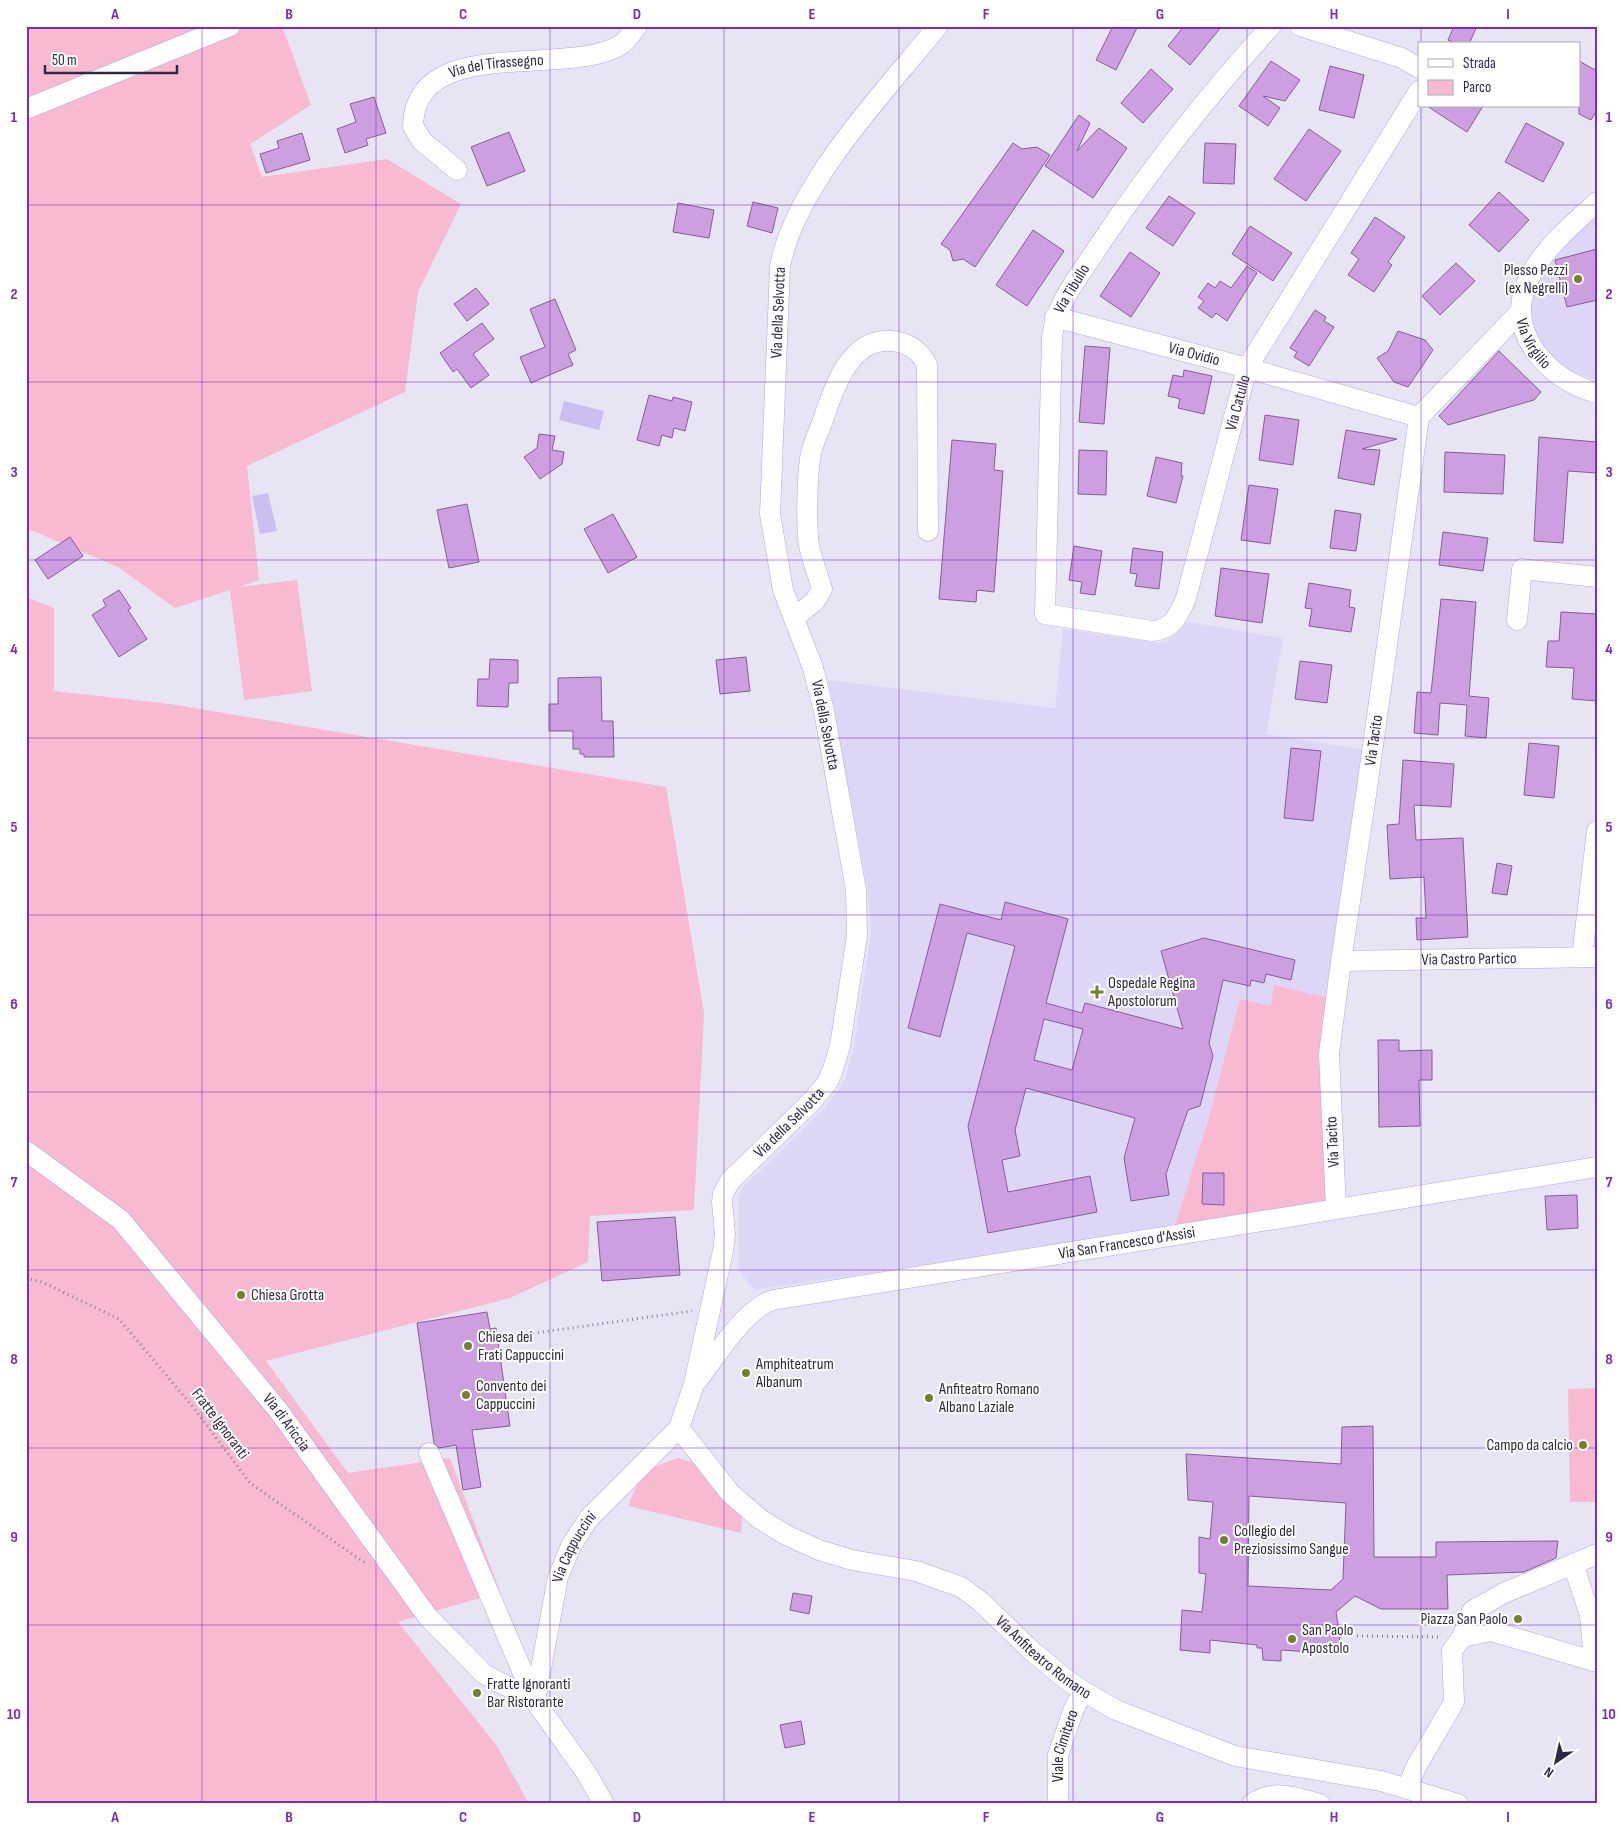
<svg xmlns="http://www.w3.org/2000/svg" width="1623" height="1830" font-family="'Sofia Sans Condensed',sans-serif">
  <rect width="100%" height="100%" fill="#e7e4f3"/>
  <path fill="#ddd6f7" d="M1597,216V380L1569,371L1554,360L1529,335V288L1566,243Z
    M1189,622L1283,638L1266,734L1365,750L1324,1051L1329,1205L754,1290L739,1270L738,1198L742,1188L821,1112L844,1082L853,1051L871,933L868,892L828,680L1055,708L1063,629L1159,643L1169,640Z"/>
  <path fill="#f7bad0" d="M26,26H282L311,105L250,144L262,177L387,159L461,204L418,292L405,392L247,466L259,580L239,587L297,580L312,691L244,700L230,590L175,608L118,567L26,528Z
    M26,597L54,608V691L170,704L666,787L704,1013L694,1210L590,1216L588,1262L510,1298L266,1361L348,1473L450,1458L500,1592L398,1622L497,1746L529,1804H26Z
    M1274,985L1329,998L1326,1203L1175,1225L1208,1121L1240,999L1271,1006Z
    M1597,1388V1502H1570L1568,1389Z
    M678,1458L695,1463L715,1489L742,1517L741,1533L629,1506C638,1475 648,1468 678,1458Z"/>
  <path fill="#cabef2" d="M564,401L604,411L599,430L559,420Z
    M268,493L277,531L260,534L252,496Z"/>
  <path fill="#cd9fe1" stroke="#875c99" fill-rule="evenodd" d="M1113,26H1138L1116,70L1096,60Z
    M1184,26H1222L1190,65L1168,46Z
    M1454,26H1477L1469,44H1457L1448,40Z
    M1271,61L1300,80L1285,101L1263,96L1280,108L1268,126L1239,106Z
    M1579,61L1597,71V110L1591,120L1579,114Z
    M1330,66L1364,75L1354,118L1319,110Z
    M1151,69L1173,89L1143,123L1121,103Z
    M374,97L386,133L366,139L368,145L345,153L337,129L356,122L350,104Z
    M1427,106H1483L1467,132Z
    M1079,115L1090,123L1077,151L1099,128L1127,148L1093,198L1045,166Z
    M1526,123L1564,143L1543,182L1505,162Z
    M1309,129L1341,151L1306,201L1274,179Z
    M509,132L525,171L487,186L471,147Z
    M302,133L310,160L266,173L260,154L279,148L277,141Z
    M1013,143L1022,149L1037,147L1050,155L975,267L963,259L953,261L950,250L941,244Z
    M1205,143L1236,144L1234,184L1203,183Z
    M1499,192L1529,220L1499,252L1469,225Z
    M1169,196L1195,213L1173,246L1146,228Z
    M753,202L778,208L772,233L747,226Z
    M678,203L714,210L709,238L673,232Z
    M1375,217L1405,237L1388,262L1392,265L1374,292L1348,275L1359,259L1351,253Z
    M1250,226L1292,253L1273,281L1232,254Z
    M1033,230L1064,251L1027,306L996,285Z
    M1597,249V300L1567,307L1555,260Z
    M1130,252L1160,273L1131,317L1100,296Z
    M1456,263L1475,281L1440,315L1422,296Z
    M1247,266L1257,273L1227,321L1216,313L1212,318L1198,308L1204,301L1198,297L1208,283L1215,288L1220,281L1231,288Z
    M476,288L489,304L467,321L454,304Z
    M555,299L576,350L568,354L573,365L531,383L520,357L545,347L530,309Z
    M1315,310L1326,317L1324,321L1334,327L1309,366L1294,357L1297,352L1290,348Z
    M482,323L494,339L473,354L489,375L471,388L457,369L453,372L440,353Z
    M1398,331L1425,340L1433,350L1408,387L1394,382L1377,358L1388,351Z
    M1085,346L1110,348L1104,424L1079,422Z
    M1499,351L1541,392L1534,400L1448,425L1439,416Z
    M1184,370L1212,376L1204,414L1178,408L1180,399L1168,396L1173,375L1183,377Z
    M649,395L672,401L673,397L692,402L685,431L674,428L672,438L662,435L659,446L637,440Z
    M1265,415L1299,420L1293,465L1259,460Z
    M1346,430L1397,439L1362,449L1380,450L1374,485L1338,478Z
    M539,434L555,436L552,450L564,452L562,464L540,479L524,457L537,448Z
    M1539,437L1597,442V473L1568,471L1563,543L1534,541Z
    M952,440L996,444L994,470L1003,471L994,592L977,590L976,602L939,599Z
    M1079,450L1107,451L1106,495L1078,494Z
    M1445,452L1505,455L1503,494L1444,492Z
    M1156,457L1182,463L1181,476H1183L1176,503L1147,496Z
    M1249,485L1278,489L1270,544L1241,540Z
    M467,504L479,562L449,568L437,510Z
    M1335,510L1361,514L1356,551L1330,548Z
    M613,514L637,557L608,573L584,529Z
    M1443,532L1488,538L1483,571L1439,565Z
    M70,537L83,556L48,579L35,560Z
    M1074,546L1102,551L1095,595L1080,593L1082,582L1069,580Z
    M1133,548L1163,552L1159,589L1135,586L1137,574L1130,573Z
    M1221,568L1269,574L1262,623L1215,616Z
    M1309,583L1351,590L1349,607L1355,608L1351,632L1309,626L1312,609L1305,608Z
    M119,590L131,608L128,610L147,639L119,657L92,615L106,606L103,600Z
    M1441,599L1476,602L1469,696L1489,698L1486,738L1465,736L1467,705L1440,703L1438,735L1414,733L1417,692L1431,693Z
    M1561,612L1597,614V701L1572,699L1574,668L1546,667L1548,641H1559Z
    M746,657L750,691L720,694L716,660Z
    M490,659L518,660V683H509L508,707L477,706L478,679H489Z
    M1300,661L1332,665L1327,703L1295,699Z
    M601,677L602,721H613L614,757H584V754H580V749H573V731H549V704H558V678Z
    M1529,743L1559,746L1554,798L1524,795Z
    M1291,748L1321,751L1313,821L1284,818Z
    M1403,760L1454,764L1451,807L1414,805L1416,840L1463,838L1468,937L1417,940L1416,918H1426L1424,877L1390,879L1387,825L1399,824Z
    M1497,863L1512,866L1507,895L1492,893Z
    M1005,902L1068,919L1046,1003L1082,1013L1085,1003L1183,1029L1161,951L1204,938L1295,960L1291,980L1266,974L1264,983L1251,980L1250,986L1223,980L1209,1043L1213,1056L1200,1106L1188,1110L1166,1174L1169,1195L1131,1201L1124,1158L1135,1118L1026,1088L1015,1130L1020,1156L1002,1160L1008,1192L1090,1176L1097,1212L988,1233L968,1126L1015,946L967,933L940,1037L908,1028L940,904L1001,920ZM1044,1019L1083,1029L1072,1070L1034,1060Z
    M1378,1040H1399V1051L1432,1050V1080H1419L1420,1126L1379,1127Z
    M1203,1173H1224V1205L1202,1204Z
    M1577,1195L1578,1228L1547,1230L1545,1196Z
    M675,1217L680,1275L602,1281L597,1222Z
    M487,1312L490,1329L496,1328L510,1426L472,1430L481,1487L463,1490L456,1445L439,1448L434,1443L417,1323Z
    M1373,1426L1374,1557H1436V1542L1558,1541L1556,1558L1524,1572L1447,1575L1448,1609H1381L1355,1596L1336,1612L1340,1637L1338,1654L1281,1650V1661L1263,1660L1262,1648H1257V1645L1210,1640V1653L1180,1650L1182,1610L1202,1612L1206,1574L1199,1573V1537L1210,1539L1213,1502L1188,1500L1186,1454L1341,1464L1342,1427ZM1249,1496L1346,1503L1343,1579L1331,1590L1248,1586Z
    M793,1593L812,1596L809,1614L790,1610Z
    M801,1721L805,1744L785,1748L780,1725Z"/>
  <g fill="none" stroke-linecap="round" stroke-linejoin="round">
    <defs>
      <g id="minor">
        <path id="s1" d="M1271,26C1208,95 1152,167 1100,244C1081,274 1056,302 1052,337L1045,614L1152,631C1172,630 1179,615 1186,598L1247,368L1419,91"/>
        <path d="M1300,26L1402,58L1419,68"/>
        <path d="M26,109L230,26"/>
        <path id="s2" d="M457,170L422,141L413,126C415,32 570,79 622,44C628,39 632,33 637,26"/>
        <path id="s3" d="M1597,202C1555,240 1493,291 1535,351C1550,372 1572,386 1597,393"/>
        <path id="s4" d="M1055,317L1247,368L1419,417"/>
        <path d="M794,618L815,601L822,589C818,575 812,560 809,545C806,525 807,473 811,453C814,441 820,429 824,417C835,386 850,338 891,341C907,342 920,350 927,365L928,531"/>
        <path d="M1517,620L1522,569L1597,577"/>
        <path d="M1582,957L1597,831"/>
        <path id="s5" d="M1341,961L1597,957"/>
        <path id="s6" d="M26,1151L121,1220L278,1410L428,1617L484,1674L535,1701"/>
        <path id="s7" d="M1336,1208L1329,1054L1341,961L1366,795L1419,417L1520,312"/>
        <path id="s8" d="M697,1381C716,1357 744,1309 773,1300L1597,1167"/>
        <path id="s9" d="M679,1428L730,1493L760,1519L786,1535L819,1550L852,1560L916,1571L961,1587L980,1601L1033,1652L1063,1677L1083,1691L1116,1710L1235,1756L1381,1781L1458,1804"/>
        <path d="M429,1453L535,1701L587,1774L604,1804"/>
        <path d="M1573,1564L1590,1615L1594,1661"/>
        <path d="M1462,1637L1491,1631L1597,1662"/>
        <path id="s10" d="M535,1701L558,1577L571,1546L589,1518L679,1428L694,1384L723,1251L725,1234L722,1202L723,1194L730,1181L811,1102L827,1083L832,1072L840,1046L857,936L856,890L824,711L813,668L783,590L770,514L780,267C794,186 886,90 938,26"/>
        <path d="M1408,1787L1416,1767L1454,1702L1452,1651L1462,1637L1472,1611L1504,1593L1597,1554"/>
        <path id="s11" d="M1058,1804V1755L1073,1711L1083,1691"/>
        <path d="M1252,1804C1276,1788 1294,1798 1320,1804"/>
      </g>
    </defs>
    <use href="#minor" stroke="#b4a2eb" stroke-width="21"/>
    <path stroke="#878198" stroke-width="3" stroke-dasharray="1 4" stroke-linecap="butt" d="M26,1278L42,1282L119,1319L193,1407L250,1483L365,1563
      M528,1334L692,1311
      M1357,1636L1439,1637"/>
    <use href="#minor" stroke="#fff" stroke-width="20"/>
  </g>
  <path fill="none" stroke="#7b2cbf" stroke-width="1" stroke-opacity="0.55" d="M202,26V1804M376,26V1804M550,26V1804M724,26V1804M899,26V1804M1073,26V1804M1247,26V1804M1421,26V44M1421,106V1804M26,205H1597M26,382H1597M26,560H1597M26,738H1597M26,915H1597M26,1092H1597M26,1270H1597M26,1448H1597M26,1625H1597"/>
  <g fill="#76802c" stroke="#fff" stroke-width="2">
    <circle cx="1578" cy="279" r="5"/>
    <path d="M1094.5 984.5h5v5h5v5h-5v5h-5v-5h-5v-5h5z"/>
    <circle cx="241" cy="1295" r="5"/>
    <circle cx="468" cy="1346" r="5"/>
    <circle cx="746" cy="1373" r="5"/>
    <circle cx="466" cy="1395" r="5"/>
    <circle cx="929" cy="1398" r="5"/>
    <circle cx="1583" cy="1445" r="5"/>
    <circle cx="1224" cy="1540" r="5"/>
    <circle cx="1518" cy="1619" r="5"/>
    <circle cx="1292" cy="1639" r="5"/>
    <circle cx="477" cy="1693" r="5"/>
  </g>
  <g text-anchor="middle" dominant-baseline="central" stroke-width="4" stroke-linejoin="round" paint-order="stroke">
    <g font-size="16" fill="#302845" stroke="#fff">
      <text stroke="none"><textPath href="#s2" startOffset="179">Via del Tirassegno</textPath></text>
      <text transform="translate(1072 289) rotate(-59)">Via Tibullo</text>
      <text stroke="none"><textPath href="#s10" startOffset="1498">Via della Selvotta</textPath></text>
      <text stroke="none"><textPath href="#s3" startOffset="172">Via Virgilio</textPath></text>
      <text stroke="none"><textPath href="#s4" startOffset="144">Via Ovidio</textPath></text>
      <text stroke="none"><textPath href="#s1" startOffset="1021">Via Catullo</textPath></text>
      <text transform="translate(825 725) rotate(79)">Via della Selvotta</text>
      <text stroke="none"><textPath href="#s7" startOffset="471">Via Tacito</textPath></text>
      <text stroke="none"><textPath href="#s5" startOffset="128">Via Castro Partico</textPath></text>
      <text stroke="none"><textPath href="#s10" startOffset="658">Via della Selvotta</textPath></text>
      <text transform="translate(1333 1142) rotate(-93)">Via Tacito</text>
      <text stroke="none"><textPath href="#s8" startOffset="471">Via San Francesco d'Assisi</textPath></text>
      <text stroke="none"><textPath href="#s6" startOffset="379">Via di Ariccia</textPath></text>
      <text transform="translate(220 1424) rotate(53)">Fratte Ignoranti</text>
      <text stroke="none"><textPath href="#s10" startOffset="160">Via Cappuccini</textPath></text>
      <text stroke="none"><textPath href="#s9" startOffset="445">Via Anfiteatro Romano</textPath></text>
      <text stroke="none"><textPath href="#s11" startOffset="59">Viale Cimitero</textPath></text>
    </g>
    <g font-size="16" fill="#302845" stroke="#fff" text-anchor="start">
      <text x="1568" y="270" text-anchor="end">Plesso Pezzi<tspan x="1568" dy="18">(ex Negrelli)</tspan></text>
      <text x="1108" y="983">Ospedale Regina<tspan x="1108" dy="18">Apostolorum</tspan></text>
      <text x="251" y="1295">Chiesa Grotta</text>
      <text x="478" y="1337">Chiesa dei<tspan x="478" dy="18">Frati Cappuccini</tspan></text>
      <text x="756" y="1364">Amphiteatrum<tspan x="756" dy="18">Albanum</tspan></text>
      <text x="476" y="1386">Convento dei<tspan x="476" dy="18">Cappuccini</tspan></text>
      <text x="939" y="1389">Anfiteatro Romano<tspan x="939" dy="18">Albano Laziale</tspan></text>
      <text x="1573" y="1445" text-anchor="end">Campo da calcio</text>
      <text x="1234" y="1531">Collegio del<tspan x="1234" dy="18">Preziosissimo Sangue</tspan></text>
      <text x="1508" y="1619" text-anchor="end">Piazza San Paolo</text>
      <text x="1302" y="1630">San Paolo<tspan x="1302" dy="18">Apostolo</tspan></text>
      <text x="487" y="1684">Fratte Ignoranti<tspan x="487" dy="18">Bar Ristorante</tspan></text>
    </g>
  </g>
  <rect width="1623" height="1830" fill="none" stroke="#ffffff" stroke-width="55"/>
  <rect x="1418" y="42" width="162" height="65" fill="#ffffff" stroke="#aca9b5"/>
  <rect x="1428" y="59" width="25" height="8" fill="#ffffff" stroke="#aca9b5"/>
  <text x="1463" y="68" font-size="15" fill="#302845">Strada</text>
  <rect x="1428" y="80" width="25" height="15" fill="#f7bad0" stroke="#aca9b5"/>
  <text x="1463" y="92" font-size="15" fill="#302845">Parco</text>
  <g transform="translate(1556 1762) rotate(214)" stroke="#ffffff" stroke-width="4" paint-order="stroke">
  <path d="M0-4L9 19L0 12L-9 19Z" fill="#302845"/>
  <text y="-8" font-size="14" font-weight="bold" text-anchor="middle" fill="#302845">N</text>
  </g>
  <path d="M45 65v8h132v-8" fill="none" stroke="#302845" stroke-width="2.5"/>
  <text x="52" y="65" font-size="15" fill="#302845" stroke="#ffffff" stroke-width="4" paint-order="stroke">50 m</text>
  <rect x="28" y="28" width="1568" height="1774" fill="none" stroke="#7b2cbf" stroke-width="2"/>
  <g font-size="16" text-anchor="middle" font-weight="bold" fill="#7b2cbf">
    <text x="115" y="19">A</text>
    <text x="289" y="19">B</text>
    <text x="463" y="19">C</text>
    <text x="637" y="19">D</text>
    <text x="812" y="19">E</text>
    <text x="986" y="19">F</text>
    <text x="1160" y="19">G</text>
    <text x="1334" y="19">H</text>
    <text x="1508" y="19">I</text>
    <text x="14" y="122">1</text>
    <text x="1609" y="122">1</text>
    <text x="14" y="299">2</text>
    <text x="1609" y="299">2</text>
    <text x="14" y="477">3</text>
    <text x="1609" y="477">3</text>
    <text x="14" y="654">4</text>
    <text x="1609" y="654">4</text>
    <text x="14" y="832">5</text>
    <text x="1609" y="832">5</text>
    <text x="14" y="1009">6</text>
    <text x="1609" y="1009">6</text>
    <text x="14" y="1187">7</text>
    <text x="1609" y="1187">7</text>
    <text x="14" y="1364">8</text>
    <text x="1609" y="1364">8</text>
    <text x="14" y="1542">9</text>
    <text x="1609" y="1542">9</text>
    <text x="14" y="1719">10</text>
    <text x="1609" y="1719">10</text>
    <text x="115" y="1822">A</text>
    <text x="289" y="1822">B</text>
    <text x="463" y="1822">C</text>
    <text x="637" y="1822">D</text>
    <text x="812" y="1822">E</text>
    <text x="986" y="1822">F</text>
    <text x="1160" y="1822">G</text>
    <text x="1334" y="1822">H</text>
    <text x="1508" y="1822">I</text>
  </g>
</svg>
